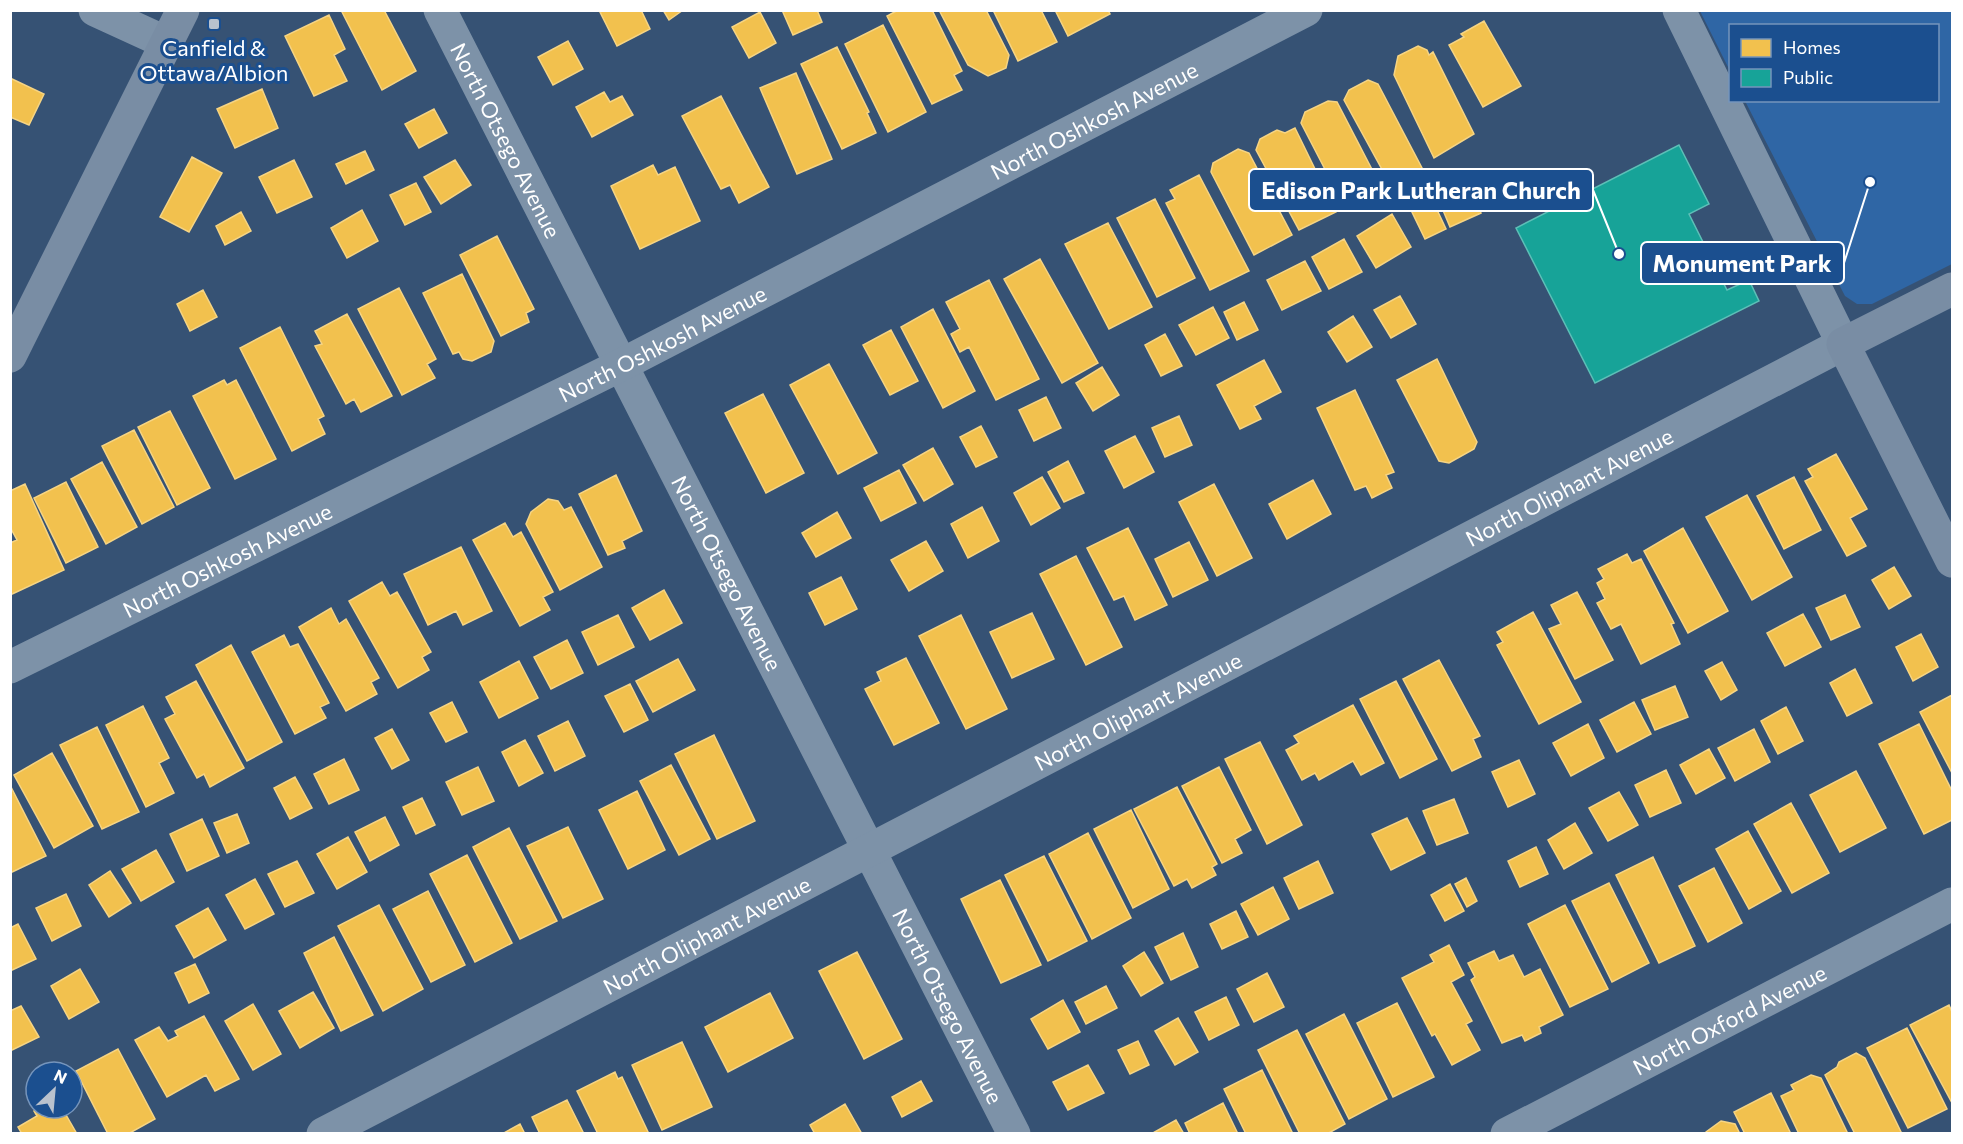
<svg xmlns="http://www.w3.org/2000/svg" width="1963" height="1144" font-family="Commissioner,sans-serif">
  <rect width="100%" height="100%" fill="#365274"/>
  <path fill="#2f66a5" d="M1700,11H1952V264L1872,304H1857L1845,296L1745,101L1938,100V26H1730V71Z"/>
  <path fill="#f2c14e" stroke="#f6d483" stroke-width="1.5" d="M341,10H384L416,71L382,90Z
    M604,10H641L650,29L617,46L600,12Z
    M663,10H683L669,20Z
    M782,10H817L822,22L793,35Z
    M898,10H932L962,71L954,75L962,90L932,104L887,16Z
    M939,10H986L1009,55L1006,68L988,76L968,65Z
    M993,10H1041L1057,42L1018,61Z
    M1055,10H1108L1110,14L1068,36Z
    M760,12L776,43L749,58L732,27Z
    M329,15L345,49L334,55L347,81L314,96L285,36Z
    M1484,21L1521,86L1483,107L1449,45L1464,37L1461,34Z
    M883,25L926,112L888,132L845,44Z
    M568,41L583,69L553,85L538,57Z
    M1418,46L1427,50L1429,55L1433,52L1474,134L1434,158L1394,75L1398,56Z
    M837,47L869,112L867,113L876,133L842,149L801,64Z
    M796,73L832,159L797,174L760,88Z
    M10,78L44,94L29,125L10,117Z
    M1368,80L1378,84L1422,168L1390,184L1344,100L1349,90Z
    M262,89L278,128L235,148L217,109Z
    M604,92L610,102L622,96L633,115L592,137L576,107Z
    M721,96L769,187L739,203L730,185L721,189L682,116Z
    M1328,101L1337,102L1379,183L1343,204L1301,123L1305,112Z
    M434,109L447,133L419,148L405,124Z
    M1295,128L1336,212L1299,230L1256,150L1260,139L1277,130L1285,133Z
    M1238,149L1249,153L1292,235L1254,255L1211,172L1213,163Z
    M365,151L374,170L346,184L336,164Z
    M192,157L222,173L189,232L160,217Z
    M294,160L312,197L277,213L259,177Z
    M455,160L471,185L441,204L424,177Z
    M653,165L658,175L675,167L700,221L640,249L611,186Z
    M1199,175L1249,271L1210,290L1166,203L1175,199L1170,190Z
    M1468,182L1481,213L1450,227L1437,196Z
    M416,183L431,212L405,225L390,195Z
    M1431,197L1446,229L1425,239L1410,208Z
    M1155,199L1195,278L1157,297L1117,218Z
    M362,210L378,241L347,258L331,228Z
    M241,212L251,231L225,245L216,226Z
    M1392,214L1411,247L1376,268L1357,236Z
    M1108,223L1152,307L1109,329L1065,244Z
    M497,236L534,309L526,313L529,322L501,336L460,255Z
    M1344,239L1362,272L1329,289L1312,257Z
    M1040,259L1098,363L1062,383L1004,279Z
    M1305,261L1321,291L1282,310L1267,280Z
    M462,274L494,341L491,352L472,361L463,359L459,352L453,354L423,293Z
    M989,280L1039,379L996,400L969,347L960,352L951,334L960,329L946,302Z
    M399,288L436,359L427,364L435,378L402,395L358,309Z
    M203,290L217,317L190,331L177,304Z
    M1400,296L1416,324L1391,338L1374,310Z
    M1244,302L1258,330L1237,340L1224,312Z
    M1213,307L1229,338L1196,355L1179,325Z
    M933,309L975,391L943,408L901,327Z
    M347,314L392,396L361,412L354,399L346,404L315,346L322,344L315,331Z
    M1353,316L1372,347L1347,362L1328,332Z
    M280,327L324,416L318,419L325,434L292,451L240,348Z
    M891,330L918,381L890,395L863,345Z
    M1165,334L1182,366L1161,376L1145,345Z
    M1437,359L1477,442L1474,449L1449,463L1439,461L1397,380Z
    M1264,360L1281,392L1254,406L1261,419L1240,429L1217,385Z
    M829,364L877,453L838,474L790,385Z
    M1102,367L1119,395L1093,411L1076,383Z
    M224,380L227,385L236,380L276,459L235,479L193,396Z
    M1355,390L1394,472L1386,475L1392,488L1372,498L1366,486L1355,490L1317,408Z
    M763,394L804,473L766,493L725,413Z
    M1046,397L1061,428L1034,441L1019,410Z
    M170,411L210,488L177,505L138,427Z
    M1179,416L1192,445L1165,457L1152,428Z
    M981,426L997,457L976,467L960,437Z
    M134,430L174,507L142,524L102,446Z
    M1135,436L1154,472L1124,488L1105,451Z
    M933,448L953,484L924,501L903,465Z
    M1836,454L1867,509L1850,518L1866,546L1847,556L1805,481L1813,477L1808,469Z
    M1068,461L1084,493L1064,502L1048,472Z
    M102,462L137,527L106,544L71,479Z
    M899,470L916,503L881,521L864,488Z
    M616,475L642,531L622,541L625,548L608,555L579,494Z
    M1042,477L1060,508L1031,525L1014,493Z
    M1794,477L1821,530L1784,549L1757,496Z
    M1313,480L1331,514L1287,539L1269,504Z
    M66,482L98,547L66,563L34,498Z
    M25,484L64,570L10,595V543L17,540L10,527V491Z
    M1214,484L1252,558L1217,576L1179,502Z
    M1747,495L1792,577L1752,600L1706,517Z
    M548,499L558,501L564,510L571,507L602,567L560,590L526,524L531,512Z
    M982,507L999,541L968,558L951,524Z
    M837,512L851,538L816,557L802,533Z
    M505,523L513,537L521,532L553,592L543,597L550,610L520,626L473,540Z
    M1128,528L1167,605L1135,620L1124,596L1114,600L1087,548Z
    M1683,528L1728,611L1688,633L1644,551Z
    M926,541L943,571L909,591L891,560Z
    M1189,542L1208,580L1173,597L1155,559Z
    M461,547L492,611L463,625L456,611L428,625L404,574Z
    M1627,554L1632,563L1641,559L1674,623L1671,624L1680,644L1641,664L1621,624L1611,629L1597,603L1605,599L1597,583L1604,579L1598,569Z
    M1076,556L1122,647L1086,665L1040,574Z
    M1894,567L1911,596L1889,609L1872,580Z
    M841,577L857,609L825,625L809,593Z
    M382,582L390,596L397,592L431,652L422,657L429,670L398,688L349,601Z
    M664,590L682,623L650,640L632,608Z
    M1577,592L1613,660L1575,679L1549,629L1561,624L1551,605Z
    M1845,595L1860,627L1831,640L1816,608Z
    M331,608L339,624L346,619L379,678L371,682L377,694L346,711L299,627Z
    M1533,612L1581,702L1539,724L1497,645L1503,642L1497,632Z
    M1032,613L1054,659L1012,678L990,632Z
    M1803,614L1821,647L1785,666L1767,633Z
    M618,615L634,647L598,665L582,632Z
    M961,615L1007,709L966,729L919,636Z
    M1921,634L1938,667L1913,681L1896,647Z
    M284,635L290,647L298,644L329,703L320,707L326,718L295,734L252,652Z
    M567,640L583,673L551,689L534,657Z
    M231,645L282,742L247,761L196,665Z
    M906,658L939,723L894,745L865,689L881,681L877,672Z
    M678,659L695,690L653,712L636,681Z
    M1439,660L1480,736L1473,739L1481,757L1452,771L1403,679Z
    M519,661L538,698L499,718L480,682Z
    M1722,662L1737,690L1721,700L1705,671Z
    M1855,669L1872,703L1847,716L1830,683Z
    M196,681L244,768L210,787L204,774L197,778L165,719L175,714L166,697Z
    M1396,681L1437,759L1400,778L1360,699Z
    M630,684L648,720L624,732L605,696Z
    M1675,686L1688,717L1655,730L1642,700Z
    M1952,695V773L1920,712Z
    M452,702L467,732L446,742L430,713Z
    M1634,702L1651,734L1617,752L1600,720Z
    M1353,705L1384,763L1361,775L1353,761L1319,780L1315,773L1302,780L1286,750L1299,743L1294,736Z
    M143,706L169,758L159,763L174,793L146,807L106,725Z
    M1786,707L1803,741L1778,754L1761,721Z
    M568,721L585,756L555,771L538,736Z
    M1588,724L1604,758L1571,776L1553,743Z
    M1919,724L1952,791V820L1924,834L1879,744Z
    M97,727L139,812L102,829L60,745Z
    M392,729L409,760L392,769L375,738Z
    M1754,729L1770,762L1735,781L1718,748Z
    M714,735L755,821L717,839L675,754Z
    M525,740L543,773L519,786L502,752Z
    M1260,742L1302,825L1267,844L1225,759Z
    M1709,749L1725,778L1696,794L1680,765Z
    M52,753L93,826L54,848L14,775Z
    M344,759L359,790L329,804L314,774Z
    M1519,760L1535,794L1508,807L1492,772Z
    M671,765L710,839L679,855L640,781Z
    M478,767L494,801L462,815L446,782Z
    M1219,767L1251,830L1235,839L1242,853L1222,863L1182,786Z
    M1666,770L1681,803L1650,817L1635,785Z
    M1856,771L1886,828L1840,852L1810,795Z
    M295,777L312,808L290,819L274,788Z
    M10,785L46,856L10,873Z
    M1177,787L1217,864L1212,867L1216,875L1192,888L1187,879L1174,886L1134,809Z
    M637,791L665,850L628,869L599,810Z
    M1619,792L1638,825L1608,841L1589,808Z
    M422,798L435,825L416,834L403,807Z
    M1454,799L1468,833L1437,845L1423,811Z
    M1791,803L1829,873L1792,893L1754,824Z
    M1131,810L1169,889L1133,908L1094,829Z
    M237,814L249,843L227,853L214,823Z
    M385,817L399,845L370,861L355,832Z
    M1407,818L1425,853L1391,870L1372,834Z
    M202,819L219,856L187,871L170,834Z
    M1575,823L1592,853L1564,869L1548,840Z
    M568,827L603,899L563,918L527,846Z
    M509,828L557,921L520,939L473,847Z
    M1748,831L1781,891L1749,909L1716,849Z
    M1088,833L1131,918L1092,939L1049,854Z
    M348,837L367,872L337,889L317,854Z
    M1536,847L1548,874L1520,887L1508,861Z
    M156,850L174,882L141,901L122,869Z
    M467,855L512,943L475,962L430,874Z
    M1044,856L1087,941L1048,961L1005,875Z
    M1653,857L1695,946L1659,963L1616,875Z
    M297,861L314,893L285,907L268,874Z
    M1318,861L1333,893L1299,909L1284,878Z
    M1714,868L1742,923L1708,942L1679,886Z
    M110,871L131,903L109,917L89,885Z
    M1466,878L1477,901L1467,907L1455,884Z
    M255,879L274,914L245,929L226,895Z
    M1000,880L1041,965L1001,983L961,899Z
    M1609,883L1649,963L1612,982L1572,901Z
    M1450,884L1464,911L1445,921L1431,895Z
    M1273,887L1289,919L1258,935L1241,904Z
    M428,891L465,965L431,982L393,909Z
    M66,894L81,926L52,941L36,908Z
    M379,905L423,989L383,1011L338,926Z
    M1565,905L1608,989L1570,1007L1528,924Z
    M208,908L226,940L194,958L176,926Z
    M1236,911L1248,937L1222,949L1210,924Z
    M18,924L36,959L10,971V928Z
    M1183,933L1198,967L1171,980L1155,947Z
    M334,937L373,1015L341,1031L304,953Z
    M1449,945L1464,975L1451,982L1472,1021L1466,1024L1480,1050L1452,1065L1435,1034L1432,1036L1402,978L1434,962L1430,955Z
    M1494,951L1499,961L1513,955L1524,977L1540,969L1563,1015L1539,1027L1541,1033L1525,1041L1522,1035L1502,1043L1471,980L1475,977L1468,963Z
    M857,952L902,1039L864,1059L819,971Z
    M1144,952L1163,983L1141,996L1123,966Z
    M195,964L209,993L189,1003L175,973Z
    M80,969L99,1002L69,1019L51,986Z
    M1267,973L1284,1007L1254,1022L1237,989Z
    M1106,986L1117,1008L1086,1024L1075,1002Z
    M313,992L334,1028L300,1048L279,1011Z
    M770,993L793,1038L728,1072L705,1027Z
    M1226,997L1239,1025L1209,1040L1195,1012Z
    M1063,1000L1080,1032L1048,1049L1031,1019Z
    M1397,1003L1434,1077L1393,1097L1357,1023Z
    M253,1004L281,1054L253,1070L225,1021Z
    M1949,1005L1952,1012V1100L1951,1101L1910,1025Z
    M21,1006L39,1037L10,1051V1011Z
    M1344,1014L1387,1099L1349,1119L1306,1034Z
    M204,1016L239,1079L215,1091L206,1075L167,1097L135,1040L159,1027L168,1041L178,1036L175,1031Z
    M1178,1018L1198,1052L1175,1065L1155,1031Z
    M1907,1028L1947,1109L1908,1128L1867,1048Z
    M1297,1030L1345,1124L1327,1134H1300L1258,1050Z
    M1138,1041L1149,1065L1130,1074L1118,1050Z
    M682,1042L712,1107L662,1130L632,1065Z
    M118,1049L155,1119L128,1134H108L76,1071Z
    M1856,1053L1865,1058L1902,1134H1855L1825,1075L1837,1067L1839,1062Z
    M1088,1065L1104,1093L1068,1110L1053,1082Z
    M1262,1070L1293,1134H1246L1224,1089Z
    M615,1072L618,1079L622,1077L649,1134H598L577,1091Z
    M1811,1075L1821,1078L1848,1134H1799L1781,1096L1794,1090L1791,1085Z
    M921,1081L932,1101L902,1117L892,1097Z
    M1771,1093L1791,1134H1745L1734,1112Z
    M567,1100L584,1134H540L532,1117Z
    M1223,1103L1238,1134H1190L1185,1123Z
    M845,1104L862,1134H815L810,1125Z
    M39,1108H62L77,1134H22L18,1127L37,1116L34,1111Z
    M1176,1120L1184,1134H1151Z
    M1721,1121L1735,1124L1740,1134H1705L1706,1132Z
    M520,1124L525,1134H502Z"/>
  <path fill="#17a398" stroke="#5dbfb7" stroke-width="1.5" d="M1679,145L1709,204L1689,214L1727,290L1749,280L1759,301L1595,383L1516,228Z"/>
  <g fill="none" stroke-linecap="round" stroke-linejoin="round">
    <g stroke="#7d92a8" stroke-width="33">
      <path d="M95,10L167,43"/>
      <path id="s1" d="M440,10L1014,1134"/>
      <path id="s2" d="M10,667L621,365L1306,10"/>
      <path id="s3" d="M323,1134L1843,344L1679,10"/>
      <path id="s4" d="M1507,1134L1952,904"/>
    </g>
    <path stroke="#798da4" stroke-width="33" d="M1952,289L1843,344L1952,561
      M10,356L183,10"/>
  </g>
  <rect fill="#b9c2ce" stroke="#1b4f8f" stroke-width="2" x="208" y="18" width="12" height="12" rx="3"/>
  <g text-anchor="middle" dominant-baseline="central" stroke-width="6" stroke-linejoin="round" paint-order="stroke">
    <g font-size="22" fill="#fff" stroke="#1b4f8f">
      <text x="214" y="47">Canfield &amp;<tspan x="214" dy="25">Ottawa/Albion</tspan></text>
    </g>
    <g font-size="22" fill="#fff" stroke="#1b4f8f">
      <text stroke="none"><textPath href="#s2" startOffset="1214">North Oshkosh Avenue</textPath></text>
      <text stroke="none"><textPath href="#s1" startOffset="146">North Otsego Avenue</textPath></text>
      <text stroke="none"><textPath href="#s2" startOffset="728">North Oshkosh Avenue</textPath></text>
      <text stroke="none"><textPath href="#s3" startOffset="1404">North Oliphant Avenue</textPath></text>
      <text stroke="none"><textPath href="#s2" startOffset="242">North Oshkosh Avenue</textPath></text>
      <text stroke="none"><textPath href="#s1" startOffset="632">North Otsego Avenue</textPath></text>
      <text stroke="none"><textPath href="#s3" startOffset="918">North Oliphant Avenue</textPath></text>
      <text stroke="none"><textPath href="#s3" startOffset="432">North Oliphant Avenue</textPath></text>
      <text stroke="none"><textPath href="#s1" startOffset="1118">North Otsego Avenue</textPath></text>
      <text stroke="none"><textPath href="#s4" startOffset="250">North Oxford Avenue</textPath></text>
    </g>
  </g>
  <path fill="none" stroke="#fff" stroke-width="2" d="M1619 254L1593 190M1870 182L1844 263"/>
  <g fill="#fff" stroke="#1b4f8f" stroke-width="2">
    <circle cx="1619" cy="254" r="6"/>
    <circle cx="1870" cy="182" r="6"/>
  </g>
  <g fill="#1b4f8f" stroke="#fff" stroke-width="2">
    <rect x="1249" y="169" width="344" height="42" rx="6"/>
    <rect x="1641" y="242" width="203" height="42" rx="6"/>
  </g>
  <g font-size="24" text-anchor="middle" font-weight="bold" fill="#fff">
    <text x="1421" y="199">Edison Park Lutheran Church</text>
    <text x="1742" y="272">Monument Park</text>
  </g>
  <rect width="1963" height="1144" fill="none" stroke="#ffffff" stroke-width="24"/>
  <rect x="1729" y="24" width="210" height="78" fill="#1b4f8f" stroke="#7695bc" stroke-width="1.5"/>
  <rect x="1741" y="39" width="30" height="18" fill="#f2c14e" stroke="#7695bc" stroke-width="1.5"/>
  <text x="1783" y="54" font-size="18" fill="#ffffff">Homes</text>
  <rect x="1741" y="69" width="30" height="18" fill="#17a398" stroke="#7695bc" stroke-width="1.5"/>
  <text x="1783" y="84" font-size="18" fill="#ffffff">Public</text>
  <g transform="translate(54 1090) rotate(26)"><circle r="28" fill="#1b4f8f" stroke="#7695bc" stroke-width="1.5"/>
  <path d="M0-4.5L10 22L0 15L-10 22Z" fill="#b9c2ce"/>
  <text y="-9" font-size="16" font-weight="bold" text-anchor="middle" fill="#ffffff">N</text>
  </g>
</svg>
